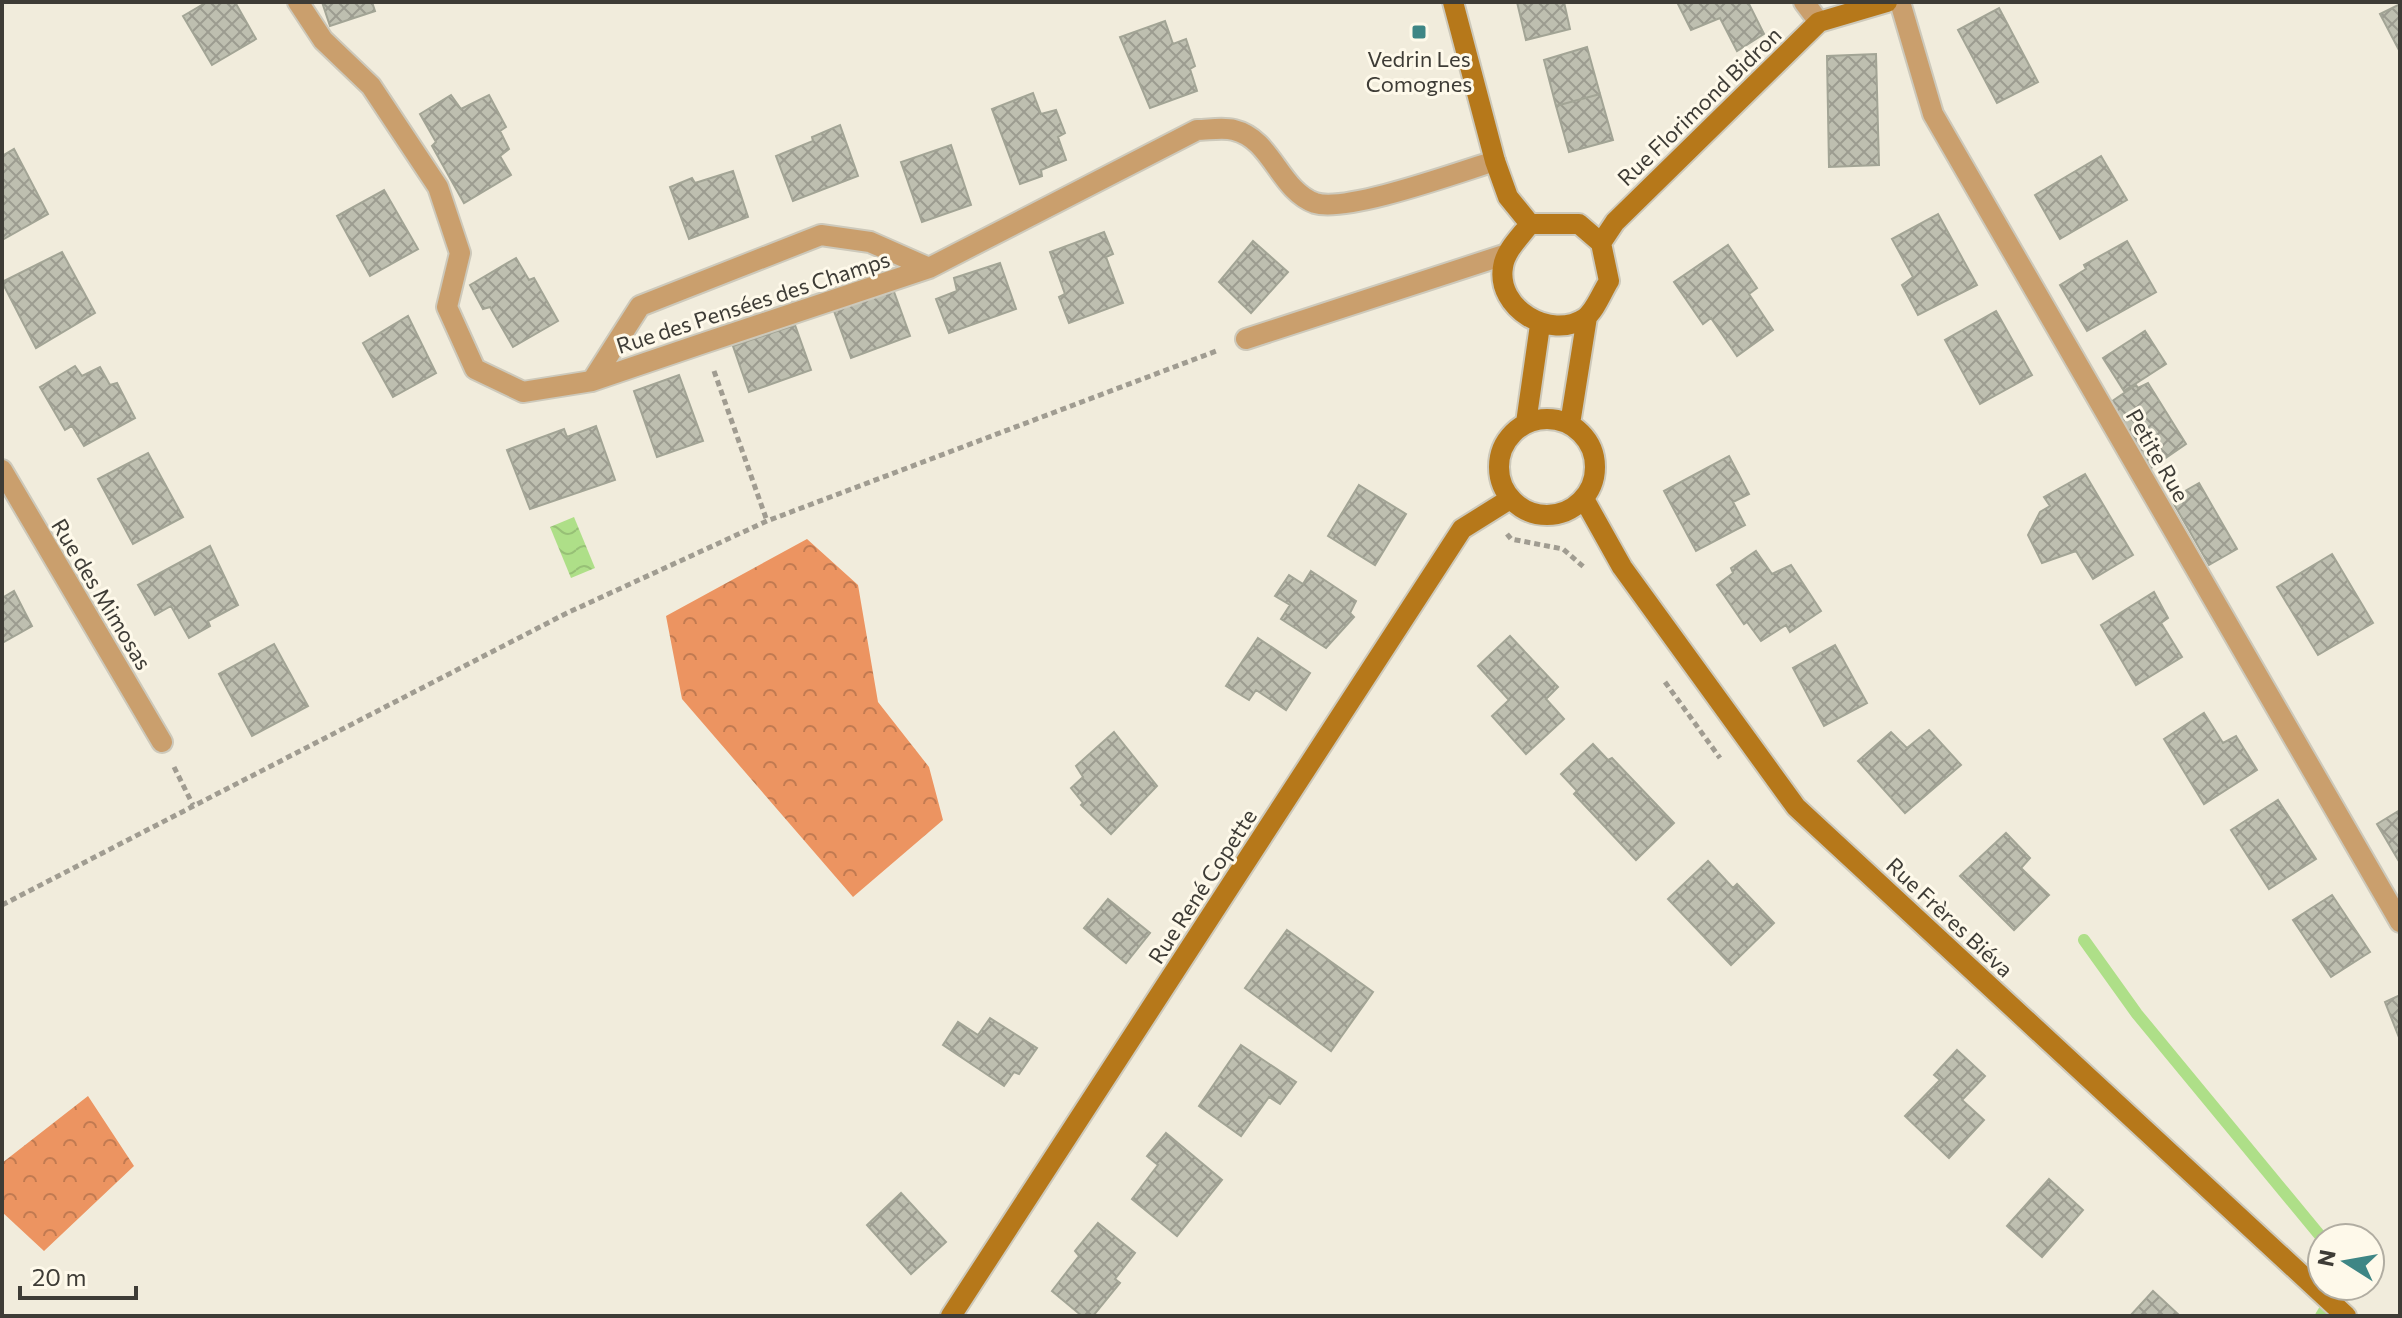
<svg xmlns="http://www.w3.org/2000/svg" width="2402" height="1318" font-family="Commissioner,sans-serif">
  <defs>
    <pattern id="forest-crowns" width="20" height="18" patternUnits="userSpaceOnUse" patternTransform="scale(2)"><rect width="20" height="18" fill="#ec9461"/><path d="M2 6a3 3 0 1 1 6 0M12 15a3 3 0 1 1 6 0" fill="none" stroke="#c17a51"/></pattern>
    <pattern id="water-waves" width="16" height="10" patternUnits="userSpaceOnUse" patternTransform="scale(2)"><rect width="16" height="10" fill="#aedf88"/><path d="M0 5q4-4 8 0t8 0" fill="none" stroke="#97c076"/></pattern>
    <pattern id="building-cross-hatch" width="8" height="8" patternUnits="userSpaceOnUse" patternTransform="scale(2)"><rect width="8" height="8" fill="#bebfb0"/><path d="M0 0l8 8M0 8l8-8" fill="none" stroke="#9c9c90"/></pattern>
  </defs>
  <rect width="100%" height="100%" fill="#f1ecdc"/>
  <path fill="url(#forest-crowns)" d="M807,539L858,585L878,702L929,767L943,820L853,897L682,699L666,616Z
    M88,1096L134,1166L44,1251L2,1212V1163Z"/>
  <path fill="url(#water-waves)" d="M574,517L595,568L571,578L550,527Z"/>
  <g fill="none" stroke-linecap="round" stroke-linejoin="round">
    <path stroke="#aedf88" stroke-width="12" d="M2084,940L2137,1014L2322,1238
      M2321,1316L2339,1286"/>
  </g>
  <path fill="url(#building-cross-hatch)" stroke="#a2a495" stroke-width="2" d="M207,2H235L256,39L212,65L183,16Z
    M322,2H372L375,11L330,26Z
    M1517,2H1564L1570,29L1526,40Z
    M1677,2H1748L1764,34L1737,51L1720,18L1691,30Z
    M2400,4V52L2380,14Z
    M1999,8L2038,82L1997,103L1958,30Z
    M1165,21L1173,44L1186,39L1195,66L1190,69L1197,91L1150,108L1120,37Z
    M1587,47L1600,94L1556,106L1544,60Z
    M1876,54L1879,165L1829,167L1827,56Z
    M1033,93L1041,114L1056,110L1065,133L1058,137L1066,160L1041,170L1042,176L1020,184L992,109Z
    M1600,94L1613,140L1569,152L1556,106Z
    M451,95L461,109L489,95L506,127L500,131L509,149L500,156L511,175L464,203L432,146L436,142L420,114Z
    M840,125L858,176L793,201L776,156L813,141L812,137Z
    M951,145L971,205L922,222L901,162Z
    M14,149L48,214L2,240V156Z
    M2101,156L2127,200L2060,239L2035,195Z
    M733,171L748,217L689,239L670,187L692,178L695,183Z
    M384,190L418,249L370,276L337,216Z
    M1938,214L1977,285L1918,315L1902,285L1913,277L1892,239Z
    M1104,232L1113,254L1106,257L1123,303L1069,323L1059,297L1065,294L1050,252Z
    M1253,241L1288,272L1251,313L1219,282Z
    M2127,241L2156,292L2087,331L2060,285L2086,269L2084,265Z
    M1728,245L1757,288L1749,294L1773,330L1737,356L1711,318L1703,324L1674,282Z
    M62,252L95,313L36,348L2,282Z
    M516,258L529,280L534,278L558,321L513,347L490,307L483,309L470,285Z
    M1000,263L1016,309L949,333L936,299L957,291L954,278Z
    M893,289L910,336L851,358L834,311Z
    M1996,311L2032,375L1980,404L1945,340Z
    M408,316L436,373L393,397L363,343Z
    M795,325L811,370L749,392L733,346Z
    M2145,331L2166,364L2124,391L2103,358Z
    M75,366L82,376L100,367L110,385L117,383L135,418L84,446L72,426L65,430L40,387Z
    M679,375L703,441L657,457L634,391Z
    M2148,383L2186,444L2151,468L2108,404L2136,385L2138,388Z
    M596,426L615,480L530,509L507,450L564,429L567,437Z
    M148,453L183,517L133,544L98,479Z
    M1729,456L1749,494L1733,502L1745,525L1696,551L1664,491Z
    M2085,474L2133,555L2093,579L2076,551L2042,563L2028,535L2040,512L2050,506L2044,497Z
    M2199,483L2237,549L2209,565L2171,499Z
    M1359,485L1406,514L1375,565L1328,536Z
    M210,546L238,605L208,621L210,626L189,638L171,606L155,615L138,585Z
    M1756,551L1772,574L1791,565L1821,611L1790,632L1786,625L1761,641L1747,622L1744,624L1717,585L1733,573L1731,568Z
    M2332,554L2373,623L2318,655L2277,587Z
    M1311,571L1356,601L1350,613L1354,617L1326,648L1281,619L1290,605L1275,596L1289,575L1303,584Z
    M14,591L32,626L2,643V598Z
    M2154,592L2168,618L2161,623L2182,657L2136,685L2101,625Z
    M1510,636L1558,687L1546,699L1564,719L1526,754L1492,716L1509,700L1478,666Z
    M1258,638L1310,673L1286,710L1256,690L1249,700L1226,686Z
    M274,644L308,706L252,736L219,674Z
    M1835,645L1867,703L1824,726L1793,668Z
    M2204,713L2223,743L2236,736L2257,770L2204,804L2164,739Z
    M1929,730L1961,765L1905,813L1858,761L1891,732L1907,748Z
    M1114,732L1157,786L1111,834L1081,805L1083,803L1071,788L1083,777L1076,766Z
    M1593,744L1608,760L1612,758L1674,823L1636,860L1574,794L1577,791L1561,774Z
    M2278,800L2316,859L2269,889L2231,830Z
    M2400,810V863L2377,824Z
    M2006,833L2030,858L2021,868L2049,895L2014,930L1960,876Z
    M1708,861L1733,888L1737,884L1774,923L1731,965L1668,899Z
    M2332,895L2370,952L2331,977L2293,920Z
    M1108,899L1150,933L1126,963L1084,928Z
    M1287,930L1373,992L1331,1051L1245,988Z
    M2400,995V1040L2385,1002Z
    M990,1018L1037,1048L1019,1074L1014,1072L1004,1086L943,1045L958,1022L978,1035Z
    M1241,1045L1296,1082L1280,1104L1269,1097L1241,1136L1199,1106Z
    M1957,1050L1985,1076L1962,1100L1984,1120L1949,1158L1905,1116L1940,1080L1934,1075Z
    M1166,1133L1222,1180L1177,1236L1132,1199L1158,1165L1147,1156Z
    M2049,1179L2083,1210L2042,1257L2007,1226Z
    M901,1193L946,1242L911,1274L867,1225Z
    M1098,1223L1135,1253L1115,1279L1120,1283L1093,1316H1082L1052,1291L1079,1256L1075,1251Z
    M2153,1291L2180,1316H2130Z"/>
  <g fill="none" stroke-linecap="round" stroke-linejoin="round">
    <defs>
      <path id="lane" d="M1246,339L1507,254"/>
      <path id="street" d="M298,2L323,40L371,86L438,187L460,253L447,307L475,369L523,392L592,381L704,343L929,268L1197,130C1208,130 1223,127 1234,130C1272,139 1279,190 1315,203C1347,213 1459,172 1495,161
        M1804,2L1819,22
        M1900,2L1933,114L2400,922
        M592,381L640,306L821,235L870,242L929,268
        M2,470L162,742"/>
      <path id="secondary" d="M1453,2L1495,161L1508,197L1530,224
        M1530,224H1579L1601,243L1609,281C1602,292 1595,311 1585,318C1550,341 1496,308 1503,267C1505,251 1520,237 1530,224Z
        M1601,243L1615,222L1819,22L1887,2
        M1499 467a48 48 0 1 1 96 0a48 48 0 1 1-96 0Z
        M1526,423L1540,325
        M1570,424L1587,317
        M1584,499L1622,567L1796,807L2346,1316
        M951,1316L1462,529L1510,499"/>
    </defs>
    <use href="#lane" stroke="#cdc9bb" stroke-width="24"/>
    <use href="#street" stroke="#cdc9bb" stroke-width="24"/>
    <use href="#secondary" stroke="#cdc9bb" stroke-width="24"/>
    <path stroke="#a09c91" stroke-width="5" stroke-dasharray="6 4" stroke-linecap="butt" d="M714,371L767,521
      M1507,534L1511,539L1563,549L1586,569
      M1665,682L1720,758
      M174,767L193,805
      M2,905L567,613L767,521L1219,350"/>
    <use href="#lane" stroke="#ca9f6d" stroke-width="20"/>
    <use href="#street" stroke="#ca9f6d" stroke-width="20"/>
    <use href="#secondary" stroke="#b6781a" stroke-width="20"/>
  </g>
  <rect fill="#3e8685" stroke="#fef9ea" stroke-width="3" x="1411" y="24" width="16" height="16" rx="4"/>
  <g text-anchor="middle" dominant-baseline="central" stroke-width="6" stroke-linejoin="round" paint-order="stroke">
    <g font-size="22" fill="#3e3c36" stroke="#fef9ea">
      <text x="1419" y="58">Vedrin Les<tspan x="1419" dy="25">Comognes</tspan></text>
    </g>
    <g font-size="22" fill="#3e3c36" stroke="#fef9ea">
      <text transform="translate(1699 106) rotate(-44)">Rue Florimond Bidron</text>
      <text transform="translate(753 302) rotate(-18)">Rue des Pensées des Champs</text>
      <text transform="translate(2158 455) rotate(60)">Petite Rue</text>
      <text transform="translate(102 594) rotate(59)">Rue des Mimosas</text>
      <text transform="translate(1202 886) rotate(-57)">Rue René Copette</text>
      <text transform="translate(1950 917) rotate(43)">Rue Frères Biéva</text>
    </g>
  </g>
  <rect width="2402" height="1318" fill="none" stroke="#3e3c36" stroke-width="8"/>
  <g transform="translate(2346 1262) rotate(281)"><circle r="38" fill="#fef9ea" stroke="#b1ada2" stroke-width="2"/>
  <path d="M0-6L14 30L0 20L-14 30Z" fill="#3e8685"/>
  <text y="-12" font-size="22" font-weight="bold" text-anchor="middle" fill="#3e3c36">N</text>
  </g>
  <path d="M20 1286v12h116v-12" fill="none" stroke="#3e3c36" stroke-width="4"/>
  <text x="32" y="1286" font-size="24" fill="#3e3c36" stroke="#fef9ea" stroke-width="6" paint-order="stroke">20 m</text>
</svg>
